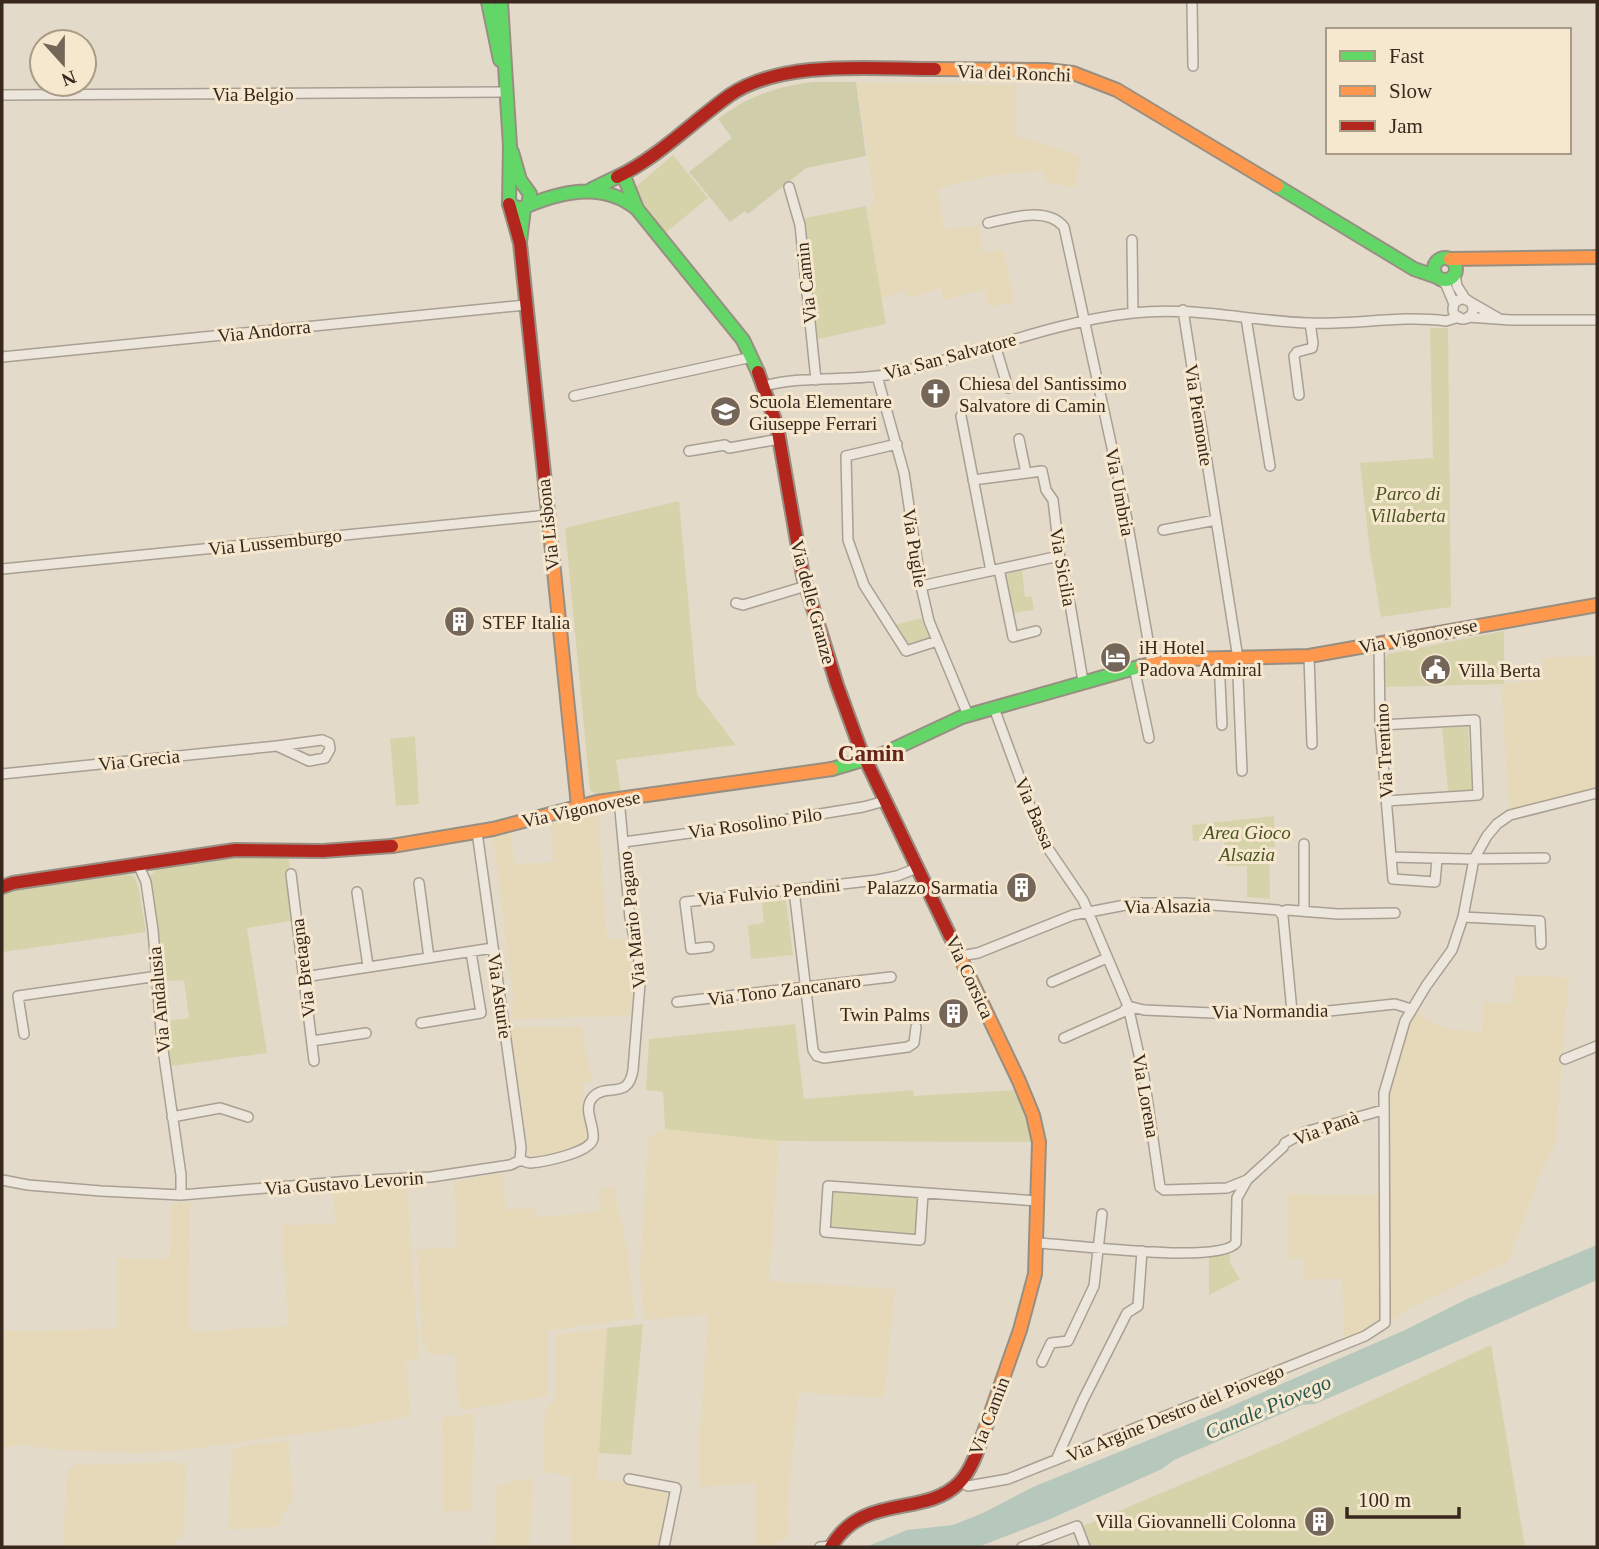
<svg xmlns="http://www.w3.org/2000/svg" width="1599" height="1549" font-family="Georgia,serif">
  <rect width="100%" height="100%" fill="#e4dac9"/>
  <path fill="#e5d9b9" d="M857,82L1016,85L1015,136L1080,156L1075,188L1045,182L1044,170L995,175L938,188L944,229L979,226L982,253L1004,250L1014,302L989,307L985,289L944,300L941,288L908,298L904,291L881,298L867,206L875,204Z
    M1593,656L1596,658V785L1588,791L1509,809L1501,683L1543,680L1542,658Z
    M598,813L607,939H629L638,977L635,1013L624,1016L512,1019L513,996L493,837L511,833L514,864L554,862L550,824Z
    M1515,975L1569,978L1555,1145L1539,1176L1509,1261L1407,1309L1394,1319L1388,1318L1376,1329L1344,1342L1342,1279H1303L1304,1259H1287L1288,1194L1384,1195L1382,1103L1411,1007L1427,1020L1447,1029L1482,1032L1483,1002L1512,1004Z
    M581,1026L592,1081L582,1083L591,1138L578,1149L530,1158L510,1028Z
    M665,1129L779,1141L769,1281L895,1289L884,1398L799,1392L787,1507L788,1537L772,1547H756V1483L700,1487L699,1446L708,1314L644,1320L640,1271L648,1137Z
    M502,1173L506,1210L535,1207L537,1218L601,1211L598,1190L613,1186L627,1247L635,1318L548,1331V1396L462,1410L458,1400L454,1354L432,1355L427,1351L422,1340L417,1250L457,1247L454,1181Z
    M407,1185L419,1358L406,1361L411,1416L352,1427L190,1449L140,1453L61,1450L23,1445L2,1447V1331L117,1329V1258L170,1259L172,1203L190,1202L189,1332L288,1326L282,1226L335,1223L333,1188Z
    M607,1328L597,1479L665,1489L672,1493L659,1547H571L572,1476L543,1472L545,1409L556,1399V1335Z
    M475,1413L471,1510L444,1512L442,1418Z
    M289,1441L292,1502L283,1513L281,1526L228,1530L232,1449L256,1444Z
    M177,1462L186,1465L184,1537L176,1538V1547H63L67,1471L70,1468L76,1465Z
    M532,1477L530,1547H485L491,1546L495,1538L497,1485Z"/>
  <path fill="#d6d3ab" d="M673,155L708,198L664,234L633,196V189Z
    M866,206L886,324L818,339L805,218Z
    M1430,328H1448L1451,607L1381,617L1370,552L1360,463L1433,458Z
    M679,501L697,694L736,745L616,760L621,793C609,794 599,798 590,790L565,528Z
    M1022,570L1025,597H1032L1034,610L1012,613L1005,572Z
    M921,618L929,638L907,644L895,625Z
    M1504,631V684L1386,687L1385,660L1388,654Z
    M1468,726L1472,790L1448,791L1442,728Z
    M415,736L419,804L396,806L390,739Z
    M1274,816L1275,847H1269L1270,899L1247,897V866H1226L1224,839L1193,841L1192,825Z
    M227,855H288L297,920L247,928L267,1053L171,1066L165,1021L189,1018L184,980L160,982L150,876L160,866Z
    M122,873L134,876L139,889L146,932L2,952V889Z
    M786,900L793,955L751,959L748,925L764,923L762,903Z
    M795,1024L804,1099L913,1090L914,1096L1015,1090L1030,1125L1033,1142L779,1141L665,1129L663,1092L646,1090L649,1039Z
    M834,1190L919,1197L914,1234L830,1229Z
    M1230,1254V1263L1240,1279L1209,1295V1255Z
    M643,1324L631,1455L599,1453L607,1328Z
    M1491,1345L1525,1547H1102L1088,1544L1081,1527L1282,1442Z"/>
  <path fill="#d0cdab" d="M815,82H856L866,156L806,168L748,214L745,211L730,222L689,172L732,138L718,119C748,96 777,86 815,82Z"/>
  <path fill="#b6c8bc" d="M1597,1245V1280L1315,1404L1302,1405L1174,1460L1162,1469L1048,1520L978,1547H866L907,1530L953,1525L983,1513L1033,1487L1220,1411L1405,1330L1467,1299Z"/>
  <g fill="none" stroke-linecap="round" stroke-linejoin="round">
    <defs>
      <path id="street" d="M1192,2L1193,66
        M2,95L505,92
        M789,187L800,225L816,380
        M988,223C1011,218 1047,206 1064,227L1124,503L1152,663
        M1132,240L1133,313
        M1455,274L1457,286L1466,300
        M1441,279L1446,285L1454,304
        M1453 309a10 10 0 1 1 20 0a10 10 0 1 1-20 0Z
        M1470,302L1498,318
        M1183,310L1237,652L1242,771
        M1468,317L1511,320H1597
        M1246,318L1270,466
        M995,345L1008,388
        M2,357L526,305
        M877,376L904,473L921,586L929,621L968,715
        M764,386C805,375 850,382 891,374C973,356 1050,322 1133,313C1192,306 1249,321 1308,323C1354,325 1401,315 1446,321L1459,317
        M1299,395L1294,356L1297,352L1312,348L1313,343L1310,323
        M574,396L752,357
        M961,416L991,571
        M1019,439L1026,473
        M897,444L846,456L848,540L864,585L906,651L937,641
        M689,451L725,445L729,448L779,439
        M973,480L1042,471L1046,490L1053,500L1063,584L1070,604L1083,681
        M1163,530L1216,520
        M2,569L548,515
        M999,569L1013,637L1036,631
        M921,586L1059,556
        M736,603L743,605L806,586
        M1379,645L1380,725L1391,857L1468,859L1545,858
        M1309,656L1312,744
        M1219,659L1222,725
        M1134,667L1149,738
        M994,708L1043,841L1083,900L1128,1006L1144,1077L1160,1187L1164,1190L1227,1188L1247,1180L1283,1147L1285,1143L1305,1132L1383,1110
        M1380,725L1475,720L1478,795L1386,801
        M2,774L277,746L309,761L325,758L330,749L329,743L322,740L277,746
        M477,832L521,1147L520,1160
        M624,842L771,822L863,807L885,801
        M1304,844V911
        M1391,857L1393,879L1435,882L1437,859
        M138,864L146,882L153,930L162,1043L181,1175V1195
        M291,874L314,1061
        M419,883L429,958
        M794,890L813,1050L817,1056L824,1058L908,1047L914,1043L916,1027
        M357,892L368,966
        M1281,912L1287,910L1338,914L1395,913
        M1463,917L1540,921L1541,944
        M709,947L691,949L685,902L877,880L897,876L917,868
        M960,956L978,953L1073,915L1136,903H1185L1278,910L1283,916L1292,1012
        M304,977L493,948
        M1052,982L1107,958
        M677,1002L891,977
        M1128,1006L1144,1010L1235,1014L1319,1012L1395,1004L1411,1009
        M421,1023L481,1013L471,952
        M24,1034L18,996L158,976
        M1064,1038L1123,1012L1128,1006
        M312,1041L366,1033
        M1565,1059L1597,1046
        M172,1117L220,1108L248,1117
        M2,1180L28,1185L101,1191L181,1195L351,1181L431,1177L510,1165C514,1164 516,1161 520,1161C523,1160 527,1163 530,1163C543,1162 590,1153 593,1139C595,1125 582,1109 593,1097C607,1082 628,1101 633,1070L641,971L630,918L619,799
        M923,1194L920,1240L825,1232L828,1186L1038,1201
        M1037,1243C1070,1244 1218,1265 1236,1243L1237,1198L1247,1180
        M1042,1362L1051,1343L1068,1341L1094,1286L1102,1214
        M1056,1460L1083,1400L1127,1313L1138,1306L1142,1251
        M629,1479L676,1488L664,1547
        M960,1482L968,1486L1008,1479L1365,1336L1385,1323V1306L1384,1093L1405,1021L1426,986L1452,950L1463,917L1474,859L1487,836L1497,824L1510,815L1597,793
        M820,1547L831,1546
        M1022,1547L1077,1526L1085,1547"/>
      <path id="fast" d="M488,2L500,60
        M501,2L510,146L509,204L520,209C558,192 602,180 637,209L743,340L758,372
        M512,152L520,180L530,194L528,205
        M1277,186L1414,269L1437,277
        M592,189L617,177L625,179L637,209
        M520,242L524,208
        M1434 269a11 11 0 1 1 22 0a11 11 0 1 1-22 0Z
        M832,769L883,754L962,717L1142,666"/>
      <path id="slow" d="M935,69L1047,70L1073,73L1117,90L1277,186
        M1450,259L1597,257
        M548,512L578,806
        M1142,666L1184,659L1309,656L1597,605
        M392,846L493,829L597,802L832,769
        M950,936L1019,1081L1033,1115L1039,1142L1035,1274L1020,1330L983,1435"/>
      <path id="jam" d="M617,177C659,157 692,122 730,95C783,59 873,69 935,69
        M509,204L520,243L548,512
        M758,372L777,426L803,576L837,685L860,748L950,936
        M2,887L13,883L235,850L323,851L392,846
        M831,1547C863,1492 924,1518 959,1483C971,1471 978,1450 983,1435"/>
    </defs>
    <use href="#street" stroke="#a99f93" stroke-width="12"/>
    <use href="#fast" stroke="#988f83" stroke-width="16"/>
    <use href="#slow" stroke="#988f83" stroke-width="16"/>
    <use href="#jam" stroke="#988f83" stroke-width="16"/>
    <use href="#street" stroke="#ece6dc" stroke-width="9"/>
    <use href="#fast" stroke="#63d668" stroke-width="12"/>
    <use href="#slow" stroke="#ff974d" stroke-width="12"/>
    <use href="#jam" stroke="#b3261e" stroke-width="12"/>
  </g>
  <defs>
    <symbol id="church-disc" viewBox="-11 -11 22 22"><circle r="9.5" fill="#746659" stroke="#f6e8ce"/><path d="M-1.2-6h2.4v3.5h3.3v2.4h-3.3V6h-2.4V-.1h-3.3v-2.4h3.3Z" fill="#fff"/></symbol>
    <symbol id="school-disc" viewBox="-11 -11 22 22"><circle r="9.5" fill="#746659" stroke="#f6e8ce"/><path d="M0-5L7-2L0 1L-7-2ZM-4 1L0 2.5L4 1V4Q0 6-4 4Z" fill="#fff"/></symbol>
    <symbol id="building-disc" viewBox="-11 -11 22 22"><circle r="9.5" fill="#746659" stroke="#f6e8ce"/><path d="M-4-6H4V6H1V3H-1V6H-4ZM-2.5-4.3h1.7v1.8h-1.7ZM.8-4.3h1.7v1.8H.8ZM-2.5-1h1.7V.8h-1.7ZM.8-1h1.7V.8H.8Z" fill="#fff"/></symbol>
    <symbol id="hotel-disc" viewBox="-11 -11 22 22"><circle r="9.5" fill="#746659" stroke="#f6e8ce"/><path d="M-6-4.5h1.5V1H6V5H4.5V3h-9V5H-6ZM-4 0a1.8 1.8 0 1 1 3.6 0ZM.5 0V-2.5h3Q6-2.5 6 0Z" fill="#fff"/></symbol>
    <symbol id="civic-disc" viewBox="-11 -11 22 22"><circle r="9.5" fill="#746659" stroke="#f6e8ce"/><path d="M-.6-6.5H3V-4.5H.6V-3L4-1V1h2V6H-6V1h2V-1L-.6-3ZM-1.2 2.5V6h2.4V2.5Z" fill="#fff"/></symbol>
  </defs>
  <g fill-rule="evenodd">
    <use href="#church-disc" x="918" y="376" width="35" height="35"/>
    <use href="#school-disc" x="708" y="394" width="35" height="35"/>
    <use href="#building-disc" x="442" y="604" width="35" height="35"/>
    <use href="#hotel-disc" x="1098" y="640" width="35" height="35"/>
    <use href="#civic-disc" x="1418" y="652" width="35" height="35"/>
    <use href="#building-disc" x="1004" y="870" width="35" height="35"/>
    <use href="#building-disc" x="936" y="996" width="35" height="35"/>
    <use href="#building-disc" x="1302" y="1504" width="35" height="35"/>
  </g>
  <g text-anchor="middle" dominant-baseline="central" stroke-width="6" stroke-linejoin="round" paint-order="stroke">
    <g font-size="19" fill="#37271c" stroke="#f6e8ce">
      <text transform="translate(1014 73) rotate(2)">Via dei Ronchi</text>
      <text x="253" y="94">Via Belgio</text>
      <text transform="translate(806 283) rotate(-96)">Via Camin</text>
      <text transform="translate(264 331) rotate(-6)">Via Andorra</text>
      <text transform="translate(950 356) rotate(-15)">Via San Salvatore</text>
      <text transform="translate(1199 415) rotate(81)">Via Piemonte</text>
      <text transform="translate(1120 492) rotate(79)">Via Umbria</text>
      <text transform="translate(548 525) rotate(-96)">Via Lisbona</text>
      <text transform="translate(275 542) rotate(-6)">Via Lussemburgo</text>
      <text transform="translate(915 548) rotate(81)">Via Puglie</text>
      <text transform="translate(1063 567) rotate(80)">Via Sicilia</text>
      <text transform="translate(813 602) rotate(75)">Via delle Granze</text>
      <text transform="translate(1418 636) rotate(-11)">Via Vigonovese</text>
      <text transform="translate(1384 751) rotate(-93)">Via Trentino</text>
      <text transform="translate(139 760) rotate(-6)">Via Grecia</text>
      <text transform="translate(581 809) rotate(-12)">Via Vigonovese</text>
      <text transform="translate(1035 813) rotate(67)">Via Bassa</text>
      <text transform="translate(755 823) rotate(-8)">Via Rosolino Pilo</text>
      <text transform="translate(769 892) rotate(-6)">Via Fulvio Pendini</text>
      <text transform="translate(1167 906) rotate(-1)">Via Alsazia</text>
      <text transform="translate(632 920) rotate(-96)">Via Mario Pagano</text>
      <text transform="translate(303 968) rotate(-97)">Via Bretagna</text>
      <text transform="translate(970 977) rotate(65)">Via Corsica</text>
      <text transform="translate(784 990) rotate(-7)">Via Tono Zancanaro</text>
      <text transform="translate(500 996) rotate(82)">Via Asturie</text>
      <text transform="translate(159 1000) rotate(-95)">Via Andalusia</text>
      <text transform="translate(1270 1011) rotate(-1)">Via Normandia</text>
      <text transform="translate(1146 1096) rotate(80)">Via Lorena</text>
      <text transform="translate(1326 1128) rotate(-20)">Via Panà</text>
      <text transform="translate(344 1183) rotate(-4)">Via Gustavo Levorin</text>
      <text transform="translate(1175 1413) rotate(-22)">Via Argine Destro del Piovego</text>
      <text transform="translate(989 1416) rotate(-69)">Via Camin</text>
    </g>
    <g font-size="19" fill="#37271c" stroke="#f6e8ce" text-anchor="start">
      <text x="959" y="383">Chiesa del Santissimo<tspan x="959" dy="22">Salvatore di Camin</tspan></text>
      <text x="749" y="401">Scuola Elementare<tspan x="749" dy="22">Giuseppe Ferrari</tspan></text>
      <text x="482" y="622">STEF Italia</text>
      <text x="1139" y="647">iH Hotel<tspan x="1139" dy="22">Padova Admiral</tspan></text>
      <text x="1458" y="670">Villa Berta</text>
      <text x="998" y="887" text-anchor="end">Palazzo Sarmatia</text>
      <text x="930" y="1014" text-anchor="end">Twin Palms</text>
      <text x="1296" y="1521" text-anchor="end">Villa Giovannelli Colonna</text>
    </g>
    <g font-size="19" font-style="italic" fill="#4b5421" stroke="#f6e8ce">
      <text x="1408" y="493">Parco di<tspan x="1408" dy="22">Villaberta</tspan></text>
      <text x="1247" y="832">Area Gioco<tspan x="1247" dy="22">Alsazia</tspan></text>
    </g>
    <g font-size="21" font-style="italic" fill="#2a5751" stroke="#f6e8ce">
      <text transform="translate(1268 1407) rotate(-23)">Canale Piovego</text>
    </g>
    <g font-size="23" font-weight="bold" fill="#65241a" stroke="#f6e8ce">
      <text x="871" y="753">Camin</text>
    </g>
  </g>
  <rect width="1599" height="1549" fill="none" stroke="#37271c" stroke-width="7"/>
  <rect x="1326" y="28" width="245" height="126" fill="#f6e8ce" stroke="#aa9b87" stroke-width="2"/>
  <rect x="1340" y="51" width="35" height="10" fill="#63d668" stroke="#aa9b87" stroke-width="2"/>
  <text x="1389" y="63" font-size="21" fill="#37271c">Fast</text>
  <rect x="1340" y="86" width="35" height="10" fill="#ff974d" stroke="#aa9b87" stroke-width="2"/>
  <text x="1389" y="98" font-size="21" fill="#37271c">Slow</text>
  <rect x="1340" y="121" width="35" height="10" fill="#b3261e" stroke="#aa9b87" stroke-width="2"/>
  <text x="1389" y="133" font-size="21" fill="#37271c">Jam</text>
  <g transform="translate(63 63) rotate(159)"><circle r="33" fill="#f6e8ce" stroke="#aa9b87" stroke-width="2"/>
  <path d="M0-5L12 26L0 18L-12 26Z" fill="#746659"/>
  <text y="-10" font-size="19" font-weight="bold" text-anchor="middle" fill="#37271c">N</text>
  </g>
  <path d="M1347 1507v10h112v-10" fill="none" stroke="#37271c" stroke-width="3.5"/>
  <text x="1358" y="1507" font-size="21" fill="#37271c" stroke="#f6e8ce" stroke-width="5" paint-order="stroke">100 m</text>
</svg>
